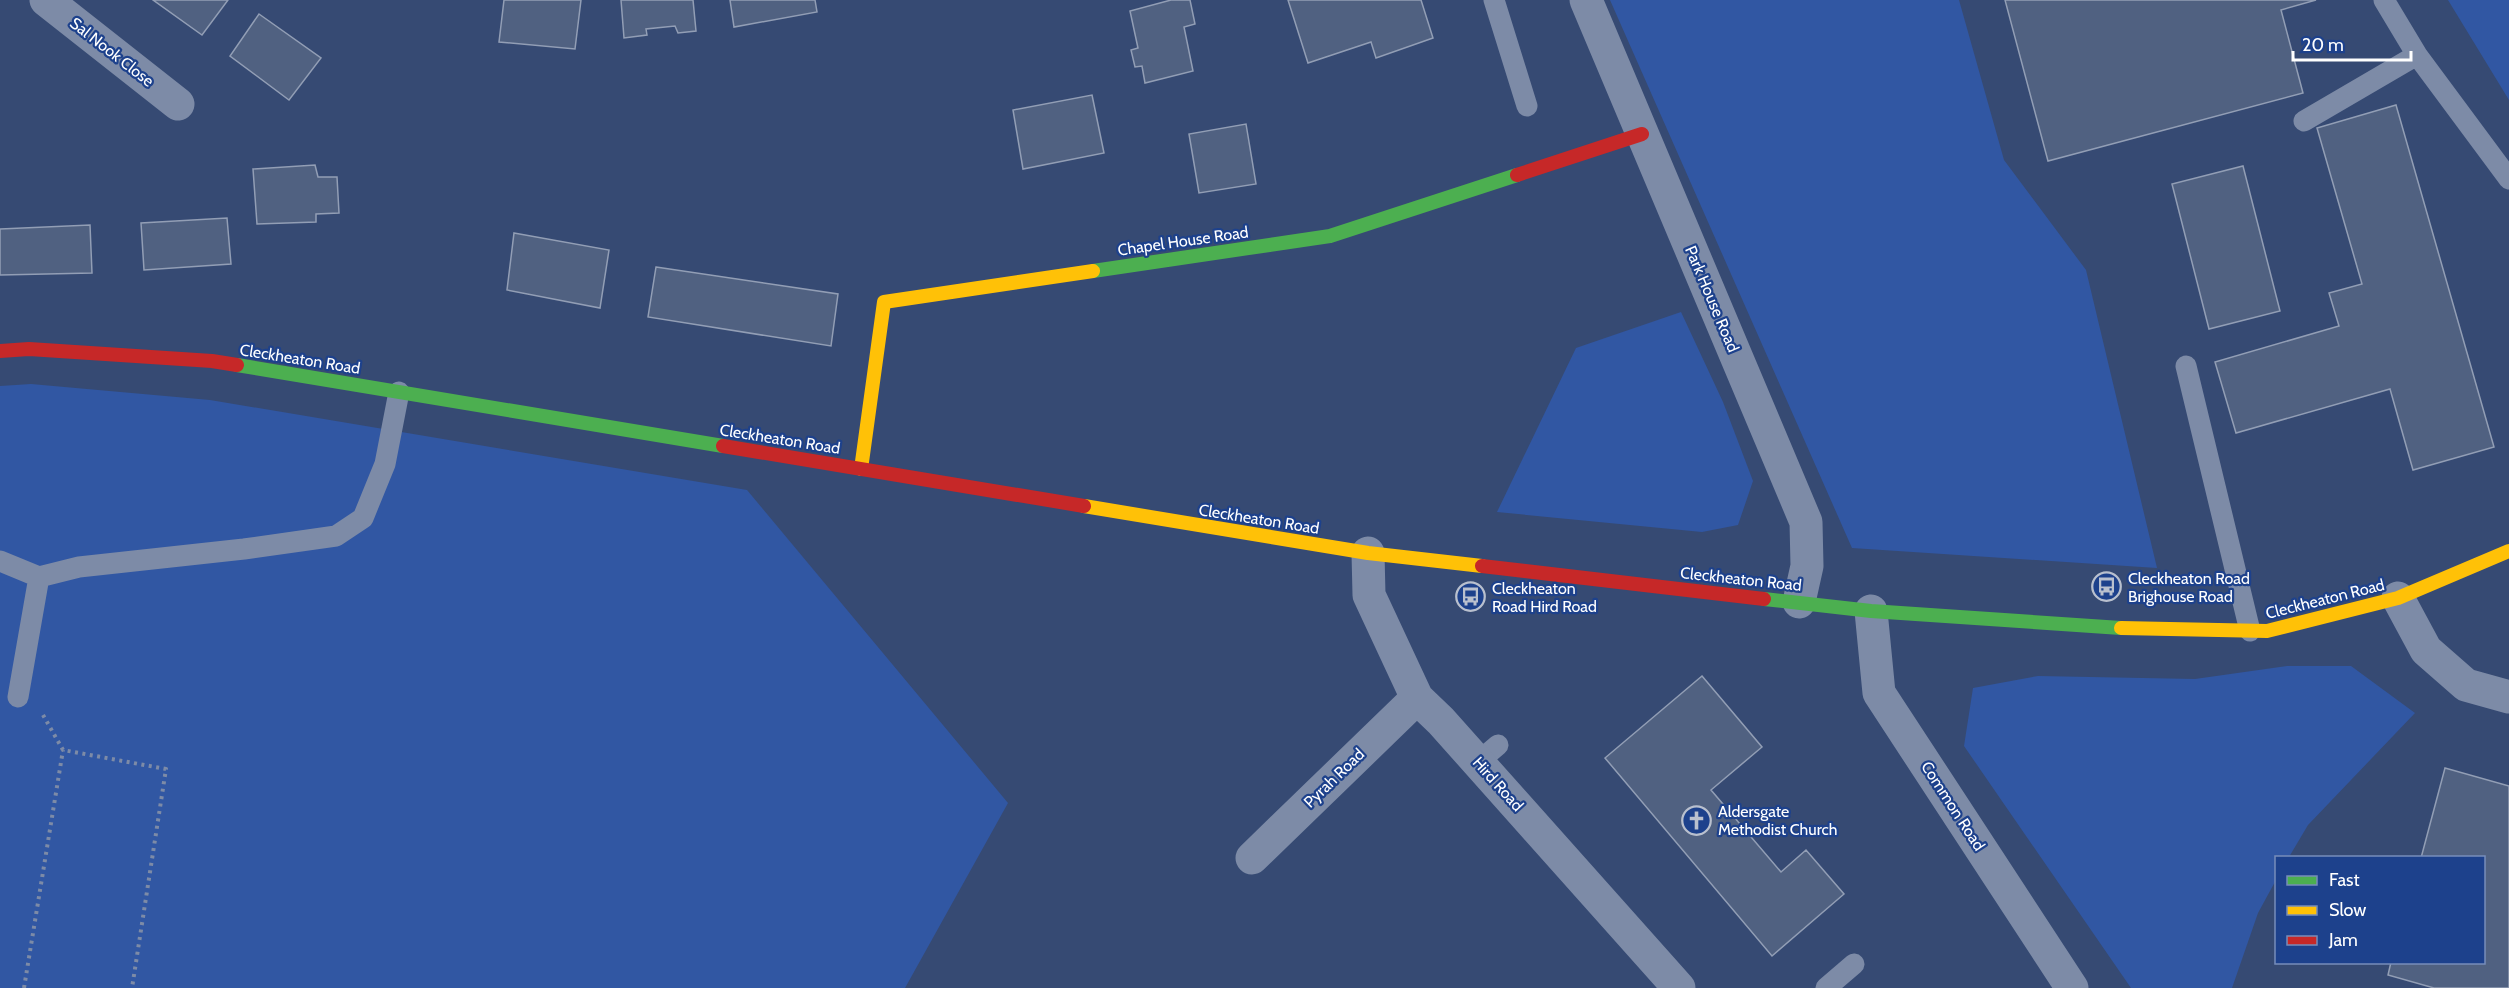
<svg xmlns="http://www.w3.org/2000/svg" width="2509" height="988" font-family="Cabin,sans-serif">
  <rect width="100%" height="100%" fill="#364a73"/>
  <path fill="#3157a3" d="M1610,0H1959L2004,160L2086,270L2157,568L1852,548Z
    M2448,0H2509V100Z
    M1681,312L1723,402L1753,481L1738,525L1702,532L1497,512L1576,348Z
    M31,384L210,400L747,490L1008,803L905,988H0V386Z
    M2287,666H2351L2415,713L2308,825L2289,857L2276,858V880L2258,913L2232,988H2131L1964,746L1973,688L2038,676L2195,679Z"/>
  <path fill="#506181" stroke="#929eb5" stroke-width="1.5" d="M153,0H228L202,35Z
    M504,0H581L575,49L499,42Z
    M621,0H693L696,31L678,33L675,26L646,29L647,35L624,38Z
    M730,0H815L817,12L734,27Z
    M1171,0H1190L1195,24L1184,27L1193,71L1145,83L1142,66L1135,67L1131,50L1138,48L1130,11Z
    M1288,0H1421L1433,38L1376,58L1371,42L1308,63Z
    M2005,0H2316L2281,10L2303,93L2048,161Z
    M259,14L321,58L289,100L230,56Z
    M1092,95L1104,153L1023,169L1013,110Z
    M2396,105L2494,447L2413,470L2390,389L2236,433L2215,362L2339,326L2329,293L2362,284L2317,128Z
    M1246,124L1256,184L1199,193L1189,134Z
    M315,165L318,177H337L339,213L316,214V222L257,224L253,169Z
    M2243,166L2280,311L2209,329L2172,184Z
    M227,218L231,264L144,270L141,223Z
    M90,225L92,273L0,275V229Z
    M514,233L609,250L600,308L507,290Z
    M656,267L838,294L831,346L648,317Z
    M1702,676L1762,747L1711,790L1781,872L1806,850L1844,894L1772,956L1605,758Z
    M2445,768L2509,786V988H2434L2388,975L2391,962H2484V858H2421Z"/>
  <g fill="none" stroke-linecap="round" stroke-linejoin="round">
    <path stroke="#7d8ba7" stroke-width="4" stroke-dasharray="3 4.5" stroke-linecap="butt" d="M43,715L63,750L166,769L132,988
      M24,988L63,750"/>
    <path stroke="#7d8ba7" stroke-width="21" d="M1494,0L1527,106
      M2384,0L2417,55
      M2304,121L2417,55L2509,179
      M2186,366L2250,631
      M0,561L39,577
      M18,697L39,577L79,567L244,549L336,536L363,518L385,464L399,392
      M1478,762L1498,745
      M1826,988L1854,964"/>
    <path stroke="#7d8ba7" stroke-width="33" d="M46,0L178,104
      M1586,0L1806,522L1807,566L1799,602
      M1368,553L1369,595L1417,698L1441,721L1679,988
      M2398,598L2426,650L2466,685L2509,697
      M1871,611L1879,693L2072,988
      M1252,858L1417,698"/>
    <path stroke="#4caf50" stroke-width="14" d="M1093,271L1330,236L1517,175
      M237,365L723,446
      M1764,599L1871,611L2121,628"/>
    <path stroke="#ffc107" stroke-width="14" d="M861,469L884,302L1093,271
      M1084,506L1368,553L1482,566
      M2121,628L2267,631L2398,598L2509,551"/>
    <path stroke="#c62828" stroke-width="14" d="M1517,175L1642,134
      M0,351L29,349L212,361L237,365
      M723,446L1084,506
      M1482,566L1764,599"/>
  </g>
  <defs>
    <symbol id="bus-ring" viewBox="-11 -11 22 22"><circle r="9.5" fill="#1d418c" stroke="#b9c0ce" stroke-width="1.5"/><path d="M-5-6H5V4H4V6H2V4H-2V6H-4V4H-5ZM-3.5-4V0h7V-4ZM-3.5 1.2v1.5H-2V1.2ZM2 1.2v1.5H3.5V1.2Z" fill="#b9c0ce"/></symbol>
    <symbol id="church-ring" viewBox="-11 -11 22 22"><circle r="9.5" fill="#1d418c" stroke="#b9c0ce" stroke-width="1.5"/><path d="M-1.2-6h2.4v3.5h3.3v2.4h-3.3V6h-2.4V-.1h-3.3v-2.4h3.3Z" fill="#b9c0ce"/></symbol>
  </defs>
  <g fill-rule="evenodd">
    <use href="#bus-ring" x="2090" y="570" width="33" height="33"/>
    <use href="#bus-ring" x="1454" y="580" width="33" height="33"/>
    <use href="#church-ring" x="1680" y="804" width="33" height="33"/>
  </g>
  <g text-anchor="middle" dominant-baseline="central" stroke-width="4.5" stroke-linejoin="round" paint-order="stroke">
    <g font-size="16" fill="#fff" stroke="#1d418c">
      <text transform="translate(112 52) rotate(38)">Sal Nook Close</text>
      <text transform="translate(1183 241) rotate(-8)">Chapel House Road</text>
      <text transform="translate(1712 299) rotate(67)">Park House Road</text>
      <text transform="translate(300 359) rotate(9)">Cleckheaton Road</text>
      <text transform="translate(780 439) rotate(9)">Cleckheaton Road</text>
      <text transform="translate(1259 519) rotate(9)">Cleckheaton Road</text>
      <text transform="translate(1741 579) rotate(6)">Cleckheaton Road</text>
      <text transform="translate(2325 599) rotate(-14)">Cleckheaton Road</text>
      <text transform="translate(1334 778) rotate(-44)">Pyrah Road</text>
      <text transform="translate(1498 784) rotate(48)">Hird Road</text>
      <text transform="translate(1953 806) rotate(57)">Common Road</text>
    </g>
    <g font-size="16" fill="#fff" stroke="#1d418c" text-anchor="start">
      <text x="2128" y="578">Cleckheaton Road<tspan x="2128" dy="18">Brighouse Road</tspan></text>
      <text x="1492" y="588">Cleckheaton<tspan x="1492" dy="18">Road Hird Road</tspan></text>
      <text x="1718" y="811">Aldersgate<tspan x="1718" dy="18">Methodist Church</tspan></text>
    </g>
  </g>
  <rect x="2275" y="856" width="210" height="108" fill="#1d418c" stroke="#778dba" stroke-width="1.5"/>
  <rect x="2287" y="876" width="30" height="9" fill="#4caf50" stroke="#778dba" stroke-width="1.5"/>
  <text x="2329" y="886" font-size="18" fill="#ffffff">Fast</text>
  <rect x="2287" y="906" width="30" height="9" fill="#ffc107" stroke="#778dba" stroke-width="1.5"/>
  <text x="2329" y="916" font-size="18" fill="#ffffff">Slow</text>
  <rect x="2287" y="936" width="30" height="9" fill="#c62828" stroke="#778dba" stroke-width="1.5"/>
  <text x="2329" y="946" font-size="18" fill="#ffffff">Jam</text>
  <path d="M2293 51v9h118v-9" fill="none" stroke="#ffffff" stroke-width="3"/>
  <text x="2302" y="51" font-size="18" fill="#ffffff" stroke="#1d418c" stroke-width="4.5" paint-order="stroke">20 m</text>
</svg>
